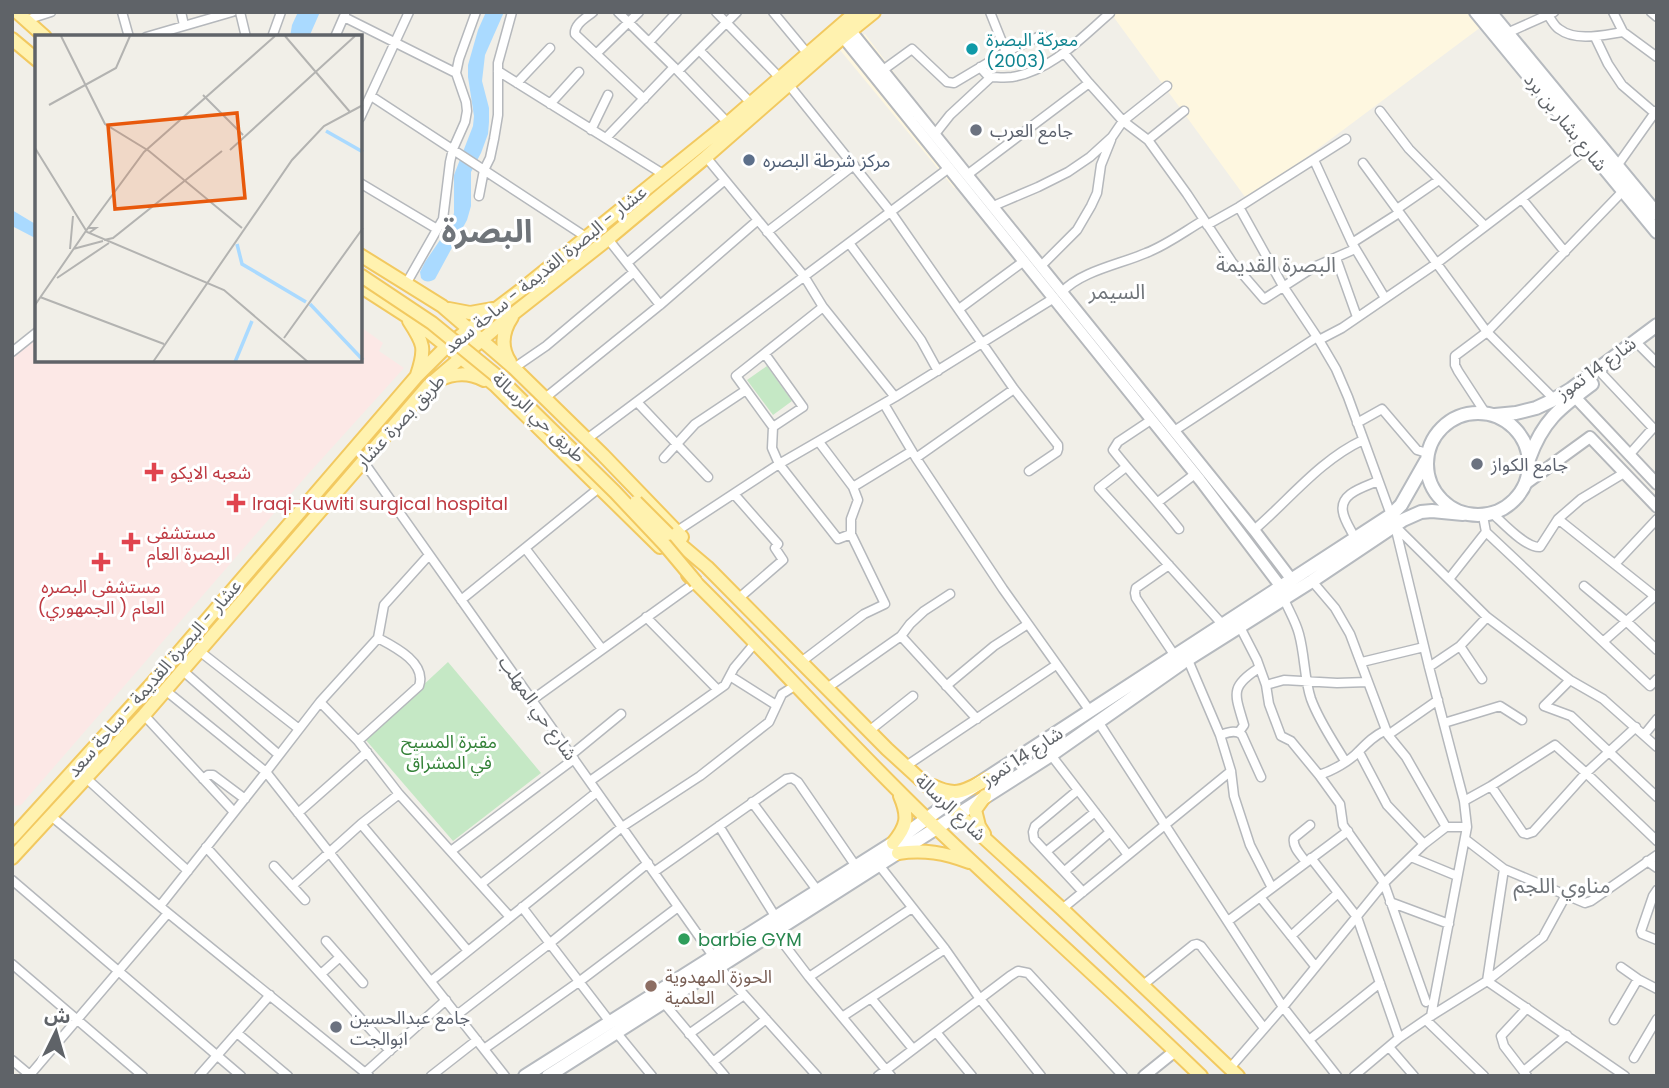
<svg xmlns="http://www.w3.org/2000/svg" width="1669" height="1088" font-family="Poppins,'Noto Sans Arabic',sans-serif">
  <rect width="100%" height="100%" fill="#f1efe8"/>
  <path fill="#fef7e0" d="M1110,12H1469L1481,27L1248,201Z
    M865,34L974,178L954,188L840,50Z"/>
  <path fill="#fce8e6" d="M361,327L383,343L379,351L404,368L309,473L21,805L12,806V354L37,337V360H360Z"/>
  <path fill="#c5e8c5" d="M767,366L792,401L773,415L747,380Z
    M448,662L541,773L453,841L365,739Z"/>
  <path fill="#aadaff" d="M298,12H320L309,37H290L292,25Z
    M486,12H504L485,55L482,81L489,108V122L488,134L481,153L471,172V206L467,220L435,279C431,282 425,283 421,278L420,272L425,262L451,224L454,213V175L473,126L474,116L468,77V65L478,30Z
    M12,210L37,225V239L12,226Z"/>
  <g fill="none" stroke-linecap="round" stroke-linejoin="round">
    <defs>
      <path id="minor" d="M122,12L129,37
        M181,12L184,25
        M240,12L246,37
        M593,12C586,18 574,24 575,34L644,99
        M618,12L678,71L728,123
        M716,12L780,78
        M773,12L807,53
        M990,12L1006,52
        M1613,12L1623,32L1657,57
        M1651,12L1657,17
        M1548,15C1551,19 1554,26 1559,29C1576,42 1603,35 1623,32
        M344,17L456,73
        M26,20L51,12
        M1507,33L1554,12
        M146,37L232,12
        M272,37L281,12
        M335,37L345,14
        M1595,37L1608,64L1622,85L1657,115
        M649,42L677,12
        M699,50L751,103
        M1064,53L1089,83L1123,121L1148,140L1187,194L1232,262L1264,299L1314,267L1355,249
        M596,54L639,12
        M980,67L989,77C997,77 1004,78 1012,77C1051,71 1081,38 1110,13L1109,12
        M883,70L912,49L947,82L954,83L1006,52L1042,35
        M498,71L663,174
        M678,71L737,12
        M517,83L550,48
        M789,85L890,211L1014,389L1058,445V449L1057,452L1029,471
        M371,96L586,237
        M550,104L579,72
        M1380,111L1409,149L1485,226
        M360,118L409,12
        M591,130L608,95
        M935,134L950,115L991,77
        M606,138L674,67
        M1148,140L1184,111
        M706,157L804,276L823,307L895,397
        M1314,160L1352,243L1385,298
        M1363,163L1487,332L1554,399
        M1617,166L1656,111
        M967,175L1089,83
        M360,183L437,229
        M479,196L484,170L490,158L494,139L498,115V63L512,12
        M1522,199L1565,252
        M993,207L998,204L1038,187L1068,172L1090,157L1112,137L1123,121L1167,86
        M1239,207L1283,286L1319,340L1336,369L1348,397L1391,515
        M1397,209L1439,180
        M1207,225L1239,207L1346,139
        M767,232L854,165
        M608,239L660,305
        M849,243L921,340L938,371
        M1352,243L1399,213
        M1336,258L1357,317
        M627,263L725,180
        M1041,266L1077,230L1091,206L1097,193L1101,165L1111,140
        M406,284L443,219L450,162L453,149L465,122L467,111L466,102L456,73L459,59L476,12
        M1062,292C1081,271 1121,264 1146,253C1167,245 1185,231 1204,220
        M959,309L1024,261
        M1319,340L1342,328L1437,263L1588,148
        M1641,347L1657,363
        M12,352L37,332
        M765,354L803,407L773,427
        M514,368L546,346L634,272
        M1603,375L1653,428L1629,455
        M545,398L660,305L758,220
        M637,402L708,477
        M884,404L916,458L1003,589L1090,711
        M1486,414L1458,371L1455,365V356L1487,332L1623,191
        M1151,420L1118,442L1113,450C1134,477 1158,502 1179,529
        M1357,423L1382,409L1417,450L1427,453
        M1174,431L1317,337
        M587,439L949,168
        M819,442L853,487L858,500L851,519V534
        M664,458L695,424L746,390
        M916,458L1014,389
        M363,461L713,956
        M1126,467L1099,488L1223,625
        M853,487L912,451
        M734,494L778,544L775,548L783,560L739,598
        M1158,502L1195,474
        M1493,514C1504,524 1526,548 1540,547L1558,519L1581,499L1624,473
        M1483,516L1486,532L1650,686L1657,679
        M1558,519L1657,598
        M1395,526L1429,667L1464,801L1467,827L1431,1016
        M1395,526L1487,617L1570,680L1603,699L1657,747
        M1254,530C1289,500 1320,460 1363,440
        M677,531L779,464L895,397L1054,298
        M1355,538C1351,530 1344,520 1343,512C1339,493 1365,487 1378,481
        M525,548L602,649
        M1615,564L1657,519
        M1169,565L1136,588L1135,593L1136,598L1175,656
        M1449,579L1486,532
        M1312,581L1335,608L1350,634L1388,735L1406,757L1446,827
        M1584,586L1626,621L1657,650
        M1284,599C1289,611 1296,622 1299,634C1305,656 1304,678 1311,699C1319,721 1333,741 1345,761
        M461,600L599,488
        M646,617L717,689
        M1240,627L1257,660L1266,685L1269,704L1281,736L1291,741L1319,775L1340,804L1343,825L1384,883L1426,1002
        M901,636L977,719
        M1604,641L1655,596
        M1460,646L1482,679
        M198,650L299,729
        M1188,660L1220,735L1231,771L1234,796L1250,845L1272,888
        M801,662L864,614L885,604L851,534L838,539L779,464L772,448L773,427L736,376L823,307
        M1362,662L1424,647
        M1429,667L1460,646L1487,617
        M182,670L279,755
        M730,676L776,705
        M1570,680L1544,706L1571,716L1657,797
        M1266,685L1284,680L1337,683L1368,682
        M946,686L994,646L1028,624
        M827,688L901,636L910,624L924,611L950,594
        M165,690L266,772L505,1076
        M532,700L696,582
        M320,702L358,741L399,794L510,917
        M144,715L234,812
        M1099,723L1283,1007L1337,1076
        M1444,723L1500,706L1522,720
        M869,731L913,696
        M1239,732L1244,725C1235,694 1229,687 1259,668
        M1220,735C1227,733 1236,729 1242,735L1261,777
        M1388,735L1438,700
        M1644,735L1657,719
        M358,741L419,686C427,663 395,647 378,638
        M1359,752L1387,805L1424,844
        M571,755L621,714
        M1051,755L1128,855
        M906,766L1056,665
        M1319,775C1332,771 1350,761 1359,751C1368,742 1374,736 1386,730
        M86,778L188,871
        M203,779L208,775H213L245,799
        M590,781L725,685L734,668L755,643
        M1491,786L1523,833L1527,834L1533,832L1586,773L1636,727
        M1078,790L1035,826L1033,832L1034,839L1083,892
        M1464,801L1491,786L1555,745L1586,773L1657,841
        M752,802L817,890
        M298,813L367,752
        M51,816L168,913L369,1076
        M361,824L468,951
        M719,826L775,916
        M1465,839L1504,869L1585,903L1591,901L1657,855
        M206,847L390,1051
        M451,851L574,759
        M1047,851L1095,812
        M1411,857L1457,876
        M1311,858L1357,917L1399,1038
        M1647,861L1657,868
        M1306,862C1301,855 1292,847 1294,838L1310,825
        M879,865L945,949L980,999L1041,1076
        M274,866L305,900
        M1504,869L1487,981L1625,1076
        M1065,871L1110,832
        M654,872L786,779L792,778L798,782L855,865
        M12,880L241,1076
        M481,884L597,792
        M292,886L361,824L399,794
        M1657,890L1653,896L1641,931L1642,934L1657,940
        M1260,897L1315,966
        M1390,902L1449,924
        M160,906L266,772L320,702L378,638L384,605L429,555
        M522,907L610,1022
        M1062,909L1231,771
        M1228,921L1348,831
        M774,931L809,977L891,1076
        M1291,936L1338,893
        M326,941L363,983
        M12,964L143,1076
        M719,967L817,1076
        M1621,967L1638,979L1657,989
        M321,974L340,957
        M809,977L912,908
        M431,981L622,827L700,776L769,722L782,694L796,685
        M1143,985L1193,945L1197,944L1201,946L1264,1028
        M871,998L913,1049
        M663,1002L725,1076
        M457,1015L549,944L648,863
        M842,1017L945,949
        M1426,1020L1484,1076
        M1614,1020L1638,979
        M616,1032L652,1076
        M936,1032L972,1076
        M237,1033L288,1076
        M689,1034L744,995
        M1309,1040L1380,983
        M1389,1047L1414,1076
        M484,1049L580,981L678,907
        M1634,1058L1657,1019
        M12,1060L31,1076
        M713,1062L766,1019
        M1230,1068L1283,1007L1384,883L1424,844L1446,827H1467
        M1524,1071L1567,1035
        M366,1072L446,1000
        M29,1076L168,913
        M199,1076L270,995
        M431,1076L477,1040
        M878,1076L1010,976L1018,971L1028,973L1123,1076
        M1354,1076L1399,1038L1431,1016L1487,981L1543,937L1566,895
        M1527,1076L1504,1046L1501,1036L1527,1008"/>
      <path id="tertiary" d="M851,31L1254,530L1292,580
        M843,37L1200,480L1281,587
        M1575,397L1657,484
        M1524,485L1590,437L1657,507
        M1144,1076L1175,1051"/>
      <path id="secondary" d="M1476,12L1657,232
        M1490,12L1657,214
        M1427 464a51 51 0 1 1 102 0a51 51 0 1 1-102 0Z
        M1495,415L1516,413L1536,408L1551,401L1571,389L1657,325
        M1529,459C1543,420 1560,408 1592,384
        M525,1076L893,843L947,804L1391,515L1401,505L1426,461
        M548,1076L1051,755L1182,663L1312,581L1403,520L1421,512L1432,511L1463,514"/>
      <path id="primary" d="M17,12L45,37
        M12,39L37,60
        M360,255L442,306L514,368L603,455L682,537
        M360,286L419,324L495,385L660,547
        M449,309L470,313L492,309
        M409,321C424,344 426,348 417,375
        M510,362C500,347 502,332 512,317
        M438,380C455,373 468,372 484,380
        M668,534L707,567L887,749L1062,909L1238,1076
        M688,575C769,654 844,739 926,818C1016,905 1110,988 1201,1076
        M933,786C958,798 965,790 988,779
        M984,834L979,826L975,810L985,796
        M12,838L149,687L416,377L447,346L521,290L728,123L856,12
        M893,843C907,826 909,817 900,796
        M898,853C924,849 945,853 969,862
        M12,858L144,715L429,385L504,321L608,239L706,157L843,37L874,12"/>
    </defs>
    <use href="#minor" stroke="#b5b8bc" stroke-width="11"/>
    <use href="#tertiary" stroke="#b5b8bc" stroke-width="14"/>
    <use href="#secondary" stroke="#b6babf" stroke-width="16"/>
    <use href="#primary" stroke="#f2c960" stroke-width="16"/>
    <use href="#minor" stroke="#fff" stroke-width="8"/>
    <use href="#tertiary" stroke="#fff" stroke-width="10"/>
    <use href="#secondary" stroke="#fff" stroke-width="12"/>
    <use href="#primary" stroke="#fff2af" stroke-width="12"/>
    <defs>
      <path id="primary-bridge" d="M360,275L432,323L498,377L615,492L665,545L696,582
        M636,502L668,534"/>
    </defs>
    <use href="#primary-bridge" stroke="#f2c960" stroke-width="16" stroke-linecap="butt"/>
    <use href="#primary-bridge" stroke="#fff2af" stroke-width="12"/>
  </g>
  <circle fill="#0f9aa8" stroke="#fff" stroke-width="2.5" cx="972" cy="49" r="7"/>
  <g fill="#6b7280" stroke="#fff" stroke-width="2.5">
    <circle cx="976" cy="130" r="7"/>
    <circle cx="1477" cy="464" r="7"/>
    <circle cx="336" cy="1027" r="7"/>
  </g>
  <circle fill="#5c6f8a" stroke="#fff" stroke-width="2.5" cx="749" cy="160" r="7"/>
  <g fill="#e0444e" stroke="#fff" stroke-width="2.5">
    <path d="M150.5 461.5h7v7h7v7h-7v7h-7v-7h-7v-7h7z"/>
    <path d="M232.5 492.5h7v7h7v7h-7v7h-7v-7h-7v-7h7z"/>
    <path d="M127.5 531.5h7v7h7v7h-7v7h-7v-7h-7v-7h7z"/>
    <path d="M97.5 551.5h7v7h7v7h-7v7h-7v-7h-7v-7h7z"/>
  </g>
  <circle fill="#2e9e5b" stroke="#fff" stroke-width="2.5" cx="684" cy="939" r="7"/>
  <circle fill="#8d6e63" stroke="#fff" stroke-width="2.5" cx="651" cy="986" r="7"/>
  <g text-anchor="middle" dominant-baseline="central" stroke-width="6" stroke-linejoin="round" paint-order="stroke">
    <g font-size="18" fill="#0d838f" stroke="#fff" text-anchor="start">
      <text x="986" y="39">معركة البصرة<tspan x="986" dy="21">(2003)</tspan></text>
    </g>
    <g font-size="18" fill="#5f6368" stroke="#fff">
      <text transform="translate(1566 122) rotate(51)">شارع بشار بن برد</text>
      <text transform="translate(545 269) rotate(-39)">عشار - البصرة القديمة - ساحة سعد</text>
      <text transform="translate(1596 368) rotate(-36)">شارع 14 تموز</text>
      <text transform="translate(539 417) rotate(44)">طريق حي الرسالة</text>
      <text transform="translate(400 421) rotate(-47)">طريق بصرة عشار</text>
      <text transform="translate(154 678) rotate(-49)">عشار - البصرة القديمة - ساحة سعد</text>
      <text transform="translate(538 708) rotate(55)">شارع حي المهلب</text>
      <text transform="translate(1022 756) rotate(-33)">شارع 14 تموز</text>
      <text transform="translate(951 807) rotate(43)">شارع الرسالة</text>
    </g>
    <g font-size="18" fill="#5b616d" stroke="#fff" text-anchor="start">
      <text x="990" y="130">جامع العرب</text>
      <text x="1491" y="464">جامع الكواز</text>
      <text x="350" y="1017">جامع عبدالحسين<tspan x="350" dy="21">ابوالجت</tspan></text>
    </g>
    <g font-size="18" fill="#4e5e75" stroke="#fff" text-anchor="start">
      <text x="763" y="160">مركز شرطة البصره</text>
    </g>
    <g font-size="18" fill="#be3a42" stroke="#fff" text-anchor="start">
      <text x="170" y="472">شعبه الايكو</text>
      <text x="252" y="503">Iraqi-Kuwiti surgical hospital</text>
      <text x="147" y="532">مستشفى<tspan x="147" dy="21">البصرة العام</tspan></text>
      <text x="101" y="586" text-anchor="middle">مستشفى البصره<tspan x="101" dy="21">العام ( الجمهوري)</tspan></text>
    </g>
    <g font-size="18" fill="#348238" stroke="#fff">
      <text x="449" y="741">مقبرة المسيح<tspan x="449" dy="21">في المشراق</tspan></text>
    </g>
    <g font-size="18" fill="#27864d" stroke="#fff" text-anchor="start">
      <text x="698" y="939">barbie GYM</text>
    </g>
    <g font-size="18" fill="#785e54" stroke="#fff" text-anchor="start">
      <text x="665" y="976">الحوزة المهدوية<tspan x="665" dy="21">العلمية</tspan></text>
    </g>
    <g font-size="21" fill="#70757a" stroke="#fff">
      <text x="1276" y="264">البصرة القديمة</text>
      <text x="1117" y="291">السيمر</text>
      <text x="1562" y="885">مناوي اللجم</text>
    </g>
    <g font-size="32" font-weight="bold" fill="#70757a" stroke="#fff">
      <text x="487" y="230">البصرة</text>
    </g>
  </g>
  <g transform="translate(35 35)">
    <rect width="327" height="327" fill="#f1efe8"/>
    <path fill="none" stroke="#aadaff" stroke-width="3.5" d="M291,96L328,117M202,209L207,229L271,267M275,269L328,325M200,327L217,286"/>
    <path fill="none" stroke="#b3b3b1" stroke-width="2" d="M26,1L70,89L114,116L207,193M250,1L315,77M168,60L208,100M14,70L81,33L95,1M0,113L52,197L189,255L273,327M195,115L320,1M53,193L109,117L240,1M69,205L78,203L187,116M35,214L38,181M38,214L68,206M22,243L74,208M5,262L129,309M0,270L53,193H61L54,198M249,303L328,193M118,327L257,125L289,91L328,70"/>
    <path fill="#e8590c" fill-opacity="0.15" stroke="#e8590c" stroke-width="3.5" d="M202,78L210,163L80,174L73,90Z"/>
    <rect width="327" height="327" fill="none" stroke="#5f6368" stroke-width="3.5"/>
  </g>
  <rect width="1669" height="1088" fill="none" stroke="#5f6368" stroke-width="28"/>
  <g transform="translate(56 1032) rotate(5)" stroke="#ffffff" stroke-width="5" paint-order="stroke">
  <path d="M0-5L12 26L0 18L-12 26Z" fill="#5f6368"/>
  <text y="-10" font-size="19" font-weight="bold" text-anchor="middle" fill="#5f6368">ش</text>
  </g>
</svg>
